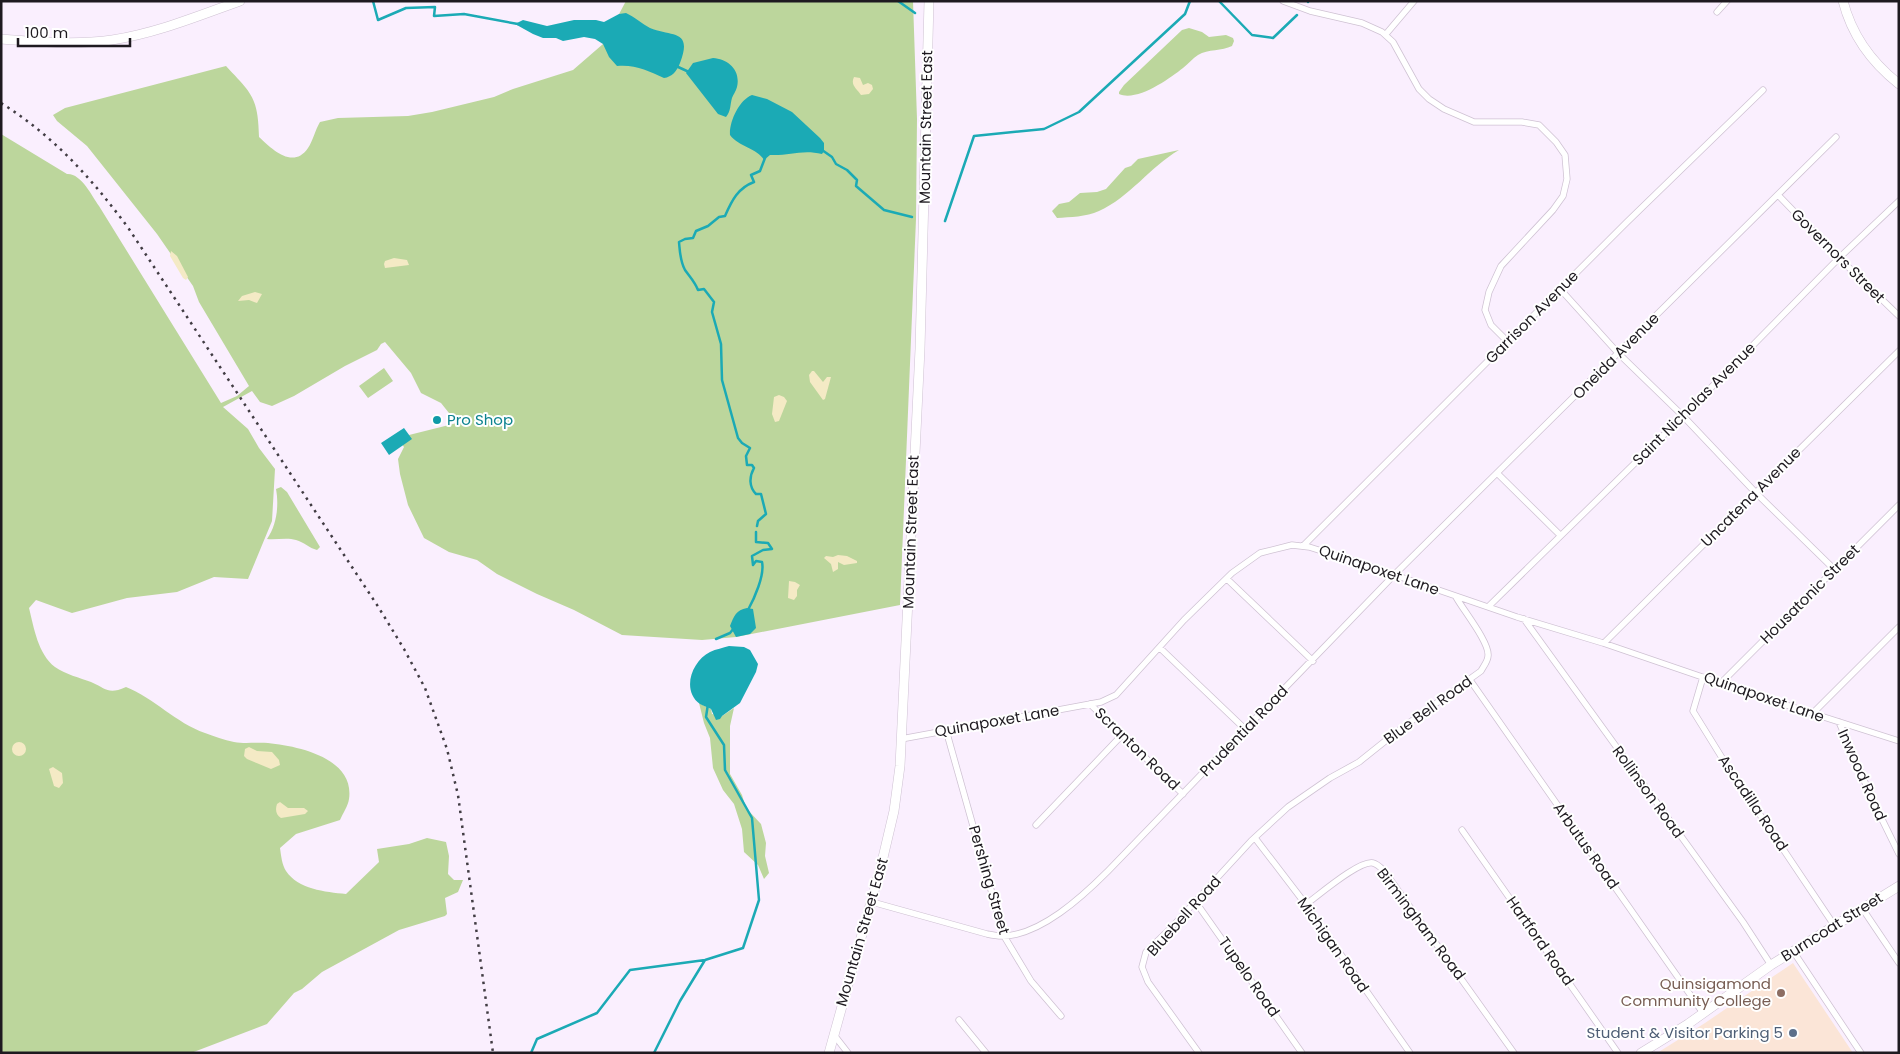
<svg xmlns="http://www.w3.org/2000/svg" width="1900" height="1054" viewBox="0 0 1900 1054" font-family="Poppins,sans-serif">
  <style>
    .education { fill: #fbe5d7 }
    .green { fill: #bcd69c }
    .sand { fill: #f4eac5 }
    .water { fill: #1baab5 }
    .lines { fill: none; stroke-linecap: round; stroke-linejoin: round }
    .stream { stroke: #1baab5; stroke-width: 2.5 }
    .street-casing { stroke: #cfc2d3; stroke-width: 7 }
    .secondary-casing { stroke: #cfc2d3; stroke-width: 10 }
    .street { stroke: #fff; stroke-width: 5.5 }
    .secondary { stroke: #fff; stroke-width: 9 }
    .rail { stroke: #413c43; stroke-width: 2.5; stroke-dasharray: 2.5 5; stroke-linecap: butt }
    .culture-dot { fill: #0f9aa8; stroke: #fff; stroke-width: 2 }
    .education-dot { fill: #8d6e63; stroke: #fff; stroke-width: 2 }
    .service-dot { fill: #5c6f8a; stroke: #fff; stroke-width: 2 }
    .labels { text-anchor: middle; stroke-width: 4; stroke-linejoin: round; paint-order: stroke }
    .street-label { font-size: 15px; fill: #1e1a20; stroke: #fff }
    .culture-label { font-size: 15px; fill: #0d838f; stroke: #fff; text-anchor: start }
    .education-label { font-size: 15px; fill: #785e54; stroke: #fff; text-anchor: end }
    .service-label { font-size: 15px; fill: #4e5e75; stroke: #fff; text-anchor: end }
  </style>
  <rect width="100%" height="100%" fill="#faeffe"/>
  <path class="education" d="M1793,963L1853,1053H1657L1705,1023Z"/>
  <path class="green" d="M626,1H913L917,119L916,219L900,605L736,637L702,640L622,635L574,610L537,594L497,574L477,560L449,552L424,538L408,505L400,474L398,459L404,447L397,438L457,423L441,403L421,393L411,373L385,342L381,344L377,350L345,366L294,396L272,406L260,402L252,391L223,407L248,429L259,448L275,469L272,521L248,579L214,577L177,592L127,598L72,613L36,600L29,608C34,628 38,654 55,667C65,674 80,678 91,682C107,689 108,695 126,687C154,698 176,723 205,733C214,736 224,740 234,742C245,744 257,742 268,743C298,746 355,758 349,799C348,806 343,813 340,820L296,834L280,848C281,855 282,865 286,871C298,889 325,892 346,894L379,862L377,849L409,844L427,838L446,842L449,856L448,874L454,880H463L458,892L445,898L447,914L445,916L399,930L322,972L302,989L294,993L267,1024L191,1053H1V134L67,174C81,173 92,196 99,206L221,403L237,396L249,386L199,302L193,286L157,234L87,146L57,121L53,115L65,108L226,66C252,94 258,97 259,137C272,149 293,170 308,148C313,141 315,130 320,122L338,118L408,116L432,112L494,97L513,89L573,70L603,44Z
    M1189,28L1202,32L1209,37L1226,35L1233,38L1234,41L1232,46C1222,51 1208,49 1198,55C1193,58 1188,64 1183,68C1169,79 1137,102 1119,94V92L1124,85L1182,30Z
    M1179,150C1150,167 1130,197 1099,211C1086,217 1070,217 1057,218L1052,211L1059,204L1069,202L1080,193L1097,192L1106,189L1125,168L1131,166L1138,159Z
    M384,368L393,381L368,398L359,386Z
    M281,487L287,492L320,547L317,550C309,548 304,542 296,540C287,537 277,540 267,539C277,525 279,505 276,489Z
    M699,703L711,709L712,714L722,716L734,708L730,726V774L742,795L746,808L761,824L766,843L765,856L769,873L764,879L758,865L744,852L742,829L734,804L723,790L713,768L710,738L704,723Z"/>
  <path class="sand" d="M854,77L860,78L863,85L868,83L872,85L873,89L869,94L861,95C857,89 850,85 854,77Z
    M171,251L177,256L188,277L186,280L183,278L170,256Z
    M394,258L407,260L409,265L385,268L384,264L385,261Z
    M255,292L262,294L257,303L249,300L238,301L242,296Z
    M812,371H814L823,382L827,377H831L825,399L823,400L810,382L809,375Z
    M779,395L784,397L787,401L779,421L775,422L772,414L774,397Z
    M838,555L847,556L857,561V563L844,565L838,562V569L833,572L831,564L824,558L826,556L833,557Z
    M789,581L795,582L800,585L797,590V596L794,600L788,598Z
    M12 749a7 7 0 1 1 14 0a7 7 0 1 1-14 0Z
    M249,747L257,751L272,752L279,760L280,765L271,769L247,759L244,756L245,749Z
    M53,767L62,773L63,783L59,788L54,786L49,769Z
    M280,802L288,808H304L308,811L305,814L281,818C276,815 275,810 277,804Z"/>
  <path class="water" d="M626,13C635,17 642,24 650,28C672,37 693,29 680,63C677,71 672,77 664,78C649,71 634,64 617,66L609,57L603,44L595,39L584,37L563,41L556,38H543L533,34L515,24L523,20L547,26L574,20H596L604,22L619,14Z
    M713,58C728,59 741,70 737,87C736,91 733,95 732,98C730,105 731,111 726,117L718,114L686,73L693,63Z
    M752,95L767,99L792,112L820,138L824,143V151L822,154C802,149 789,156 770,155L764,160C757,148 739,147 730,135C729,122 739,100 752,95Z
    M404,428L412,439L389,455L381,443Z
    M747,608L753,609L756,628L750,634L736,637L730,626C734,616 736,610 747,608Z
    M729,646L744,647L750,650L758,664L756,672L740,703L722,716L720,719L716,720L711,709C708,707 703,706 700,704C681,690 692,661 710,652C716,649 723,648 729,646Z"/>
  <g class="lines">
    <path class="stream" d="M373,1L378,20L406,8L435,7L434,16L464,14L518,24
      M898,1L915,13
      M1219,1L1252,35L1273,38L1297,15
      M1308,2V1
      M676,66L689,72
      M822,150L832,157L836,164L847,170L857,180L856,186L884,210L912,217
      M945,221L974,136L1044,129L1079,112L1185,14L1190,1
      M757,526L758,521L766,514L761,494H756C749,487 749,477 754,468L752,465H747L746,456L750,448L742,443L738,438L722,380L721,344L712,312L714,302L704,289L698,290C695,282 690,277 685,270C680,261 680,252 679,242L685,239L693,238L696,231L708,226L719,217L725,216C732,200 738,188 754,182L751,175L760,171L765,158
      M748,610C754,599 765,575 762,562L756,561L753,565L752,556L763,550L772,549L768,543L756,542V532
      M716,639L730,633L734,628
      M531,1053L537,1039L597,1013L630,970L705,960L743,948L759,900L752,818L725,770L724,745L706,717L708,704
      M654,1053L680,1001L705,960"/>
    <defs>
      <path id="street" d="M1283,1L1310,11L1362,23L1382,32L1393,42L1419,89L1429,99L1444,109L1474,122H1522L1539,125L1556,142L1565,155L1567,179L1563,196L1553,210L1501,266L1489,292L1485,310L1491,325L1508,342
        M1717,12L1727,1
        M1386,34L1414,1
        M1778,195L1839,258L1899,316
        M1561,290L1618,353L1683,416L1755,492L1835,570
        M1498,474L1560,535
        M1303,546L1627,222L1763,90
        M1227,579L1313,661
        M1489,606L1683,416L1839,258L1899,201
        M1524,619L1743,922L1771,965
        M1604,643L1899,351
        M1160,648L1245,729
        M1703,677L1693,711L1724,761L1834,925
        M1470,680L1703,1013
        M1721,683L1899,505
        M1090,704L1183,794
        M1812,714L1899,627
        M1839,722L1873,801L1899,854
        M946,730L1004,936L1031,981L1061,1016
        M901,739L1101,702L1116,695L1184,620L1232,573L1260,553L1292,545L1309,547L1357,562L1517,617L1603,643L1752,694L1899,741
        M1036,825L1122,735
        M1462,830L1618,1053
        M1255,838L1304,902L1410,1053
        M1195,901L1302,1053
        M872,902L987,934C992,935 997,936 1002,936C1040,936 1083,896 1108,871L1395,574L1836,137
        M1305,905C1318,896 1359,860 1373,863C1378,864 1382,869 1385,872L1514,1053
        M1862,908L1899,963
        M1793,951L1861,1053
        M959,1020L986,1053
        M834,1035L848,1053
        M1199,1053L1148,982L1142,967L1146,952L1171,928L1251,841L1288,807L1330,778L1359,762L1399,730L1481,671C1483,667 1488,661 1488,656C1490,643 1463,610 1456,597"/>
      <path id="secondary" d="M1843,1C1852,36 1871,62 1899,84
        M1,39C38,42 76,45 112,40C157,33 198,16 240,1
        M829,1053L881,866L894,811L900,766L920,349L929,1
        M1641,1053L1688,1024L1771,965L1899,886"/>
    </defs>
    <use href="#street" class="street-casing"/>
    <use href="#secondary" class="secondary-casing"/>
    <use href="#street" class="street"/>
    <use href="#secondary" class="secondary"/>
    <path class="rail" d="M1,103C54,136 93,180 129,229L379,608L404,649L425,688L447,749L458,795L493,1053"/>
  </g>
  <circle class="culture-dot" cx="437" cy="420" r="5"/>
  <circle class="education-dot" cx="1781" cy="993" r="5"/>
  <circle class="service-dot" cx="1793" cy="1033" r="5"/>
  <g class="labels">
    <g class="street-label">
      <text transform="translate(926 127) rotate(-89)" y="5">Mountain Street East</text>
      <text transform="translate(1838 256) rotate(45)" y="5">Governors Street</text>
      <text transform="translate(1532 317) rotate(-45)" y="5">Garrison Avenue</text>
      <text transform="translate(1616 356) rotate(-45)" y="5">Oneida Avenue</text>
      <text transform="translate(1694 404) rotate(-45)" y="5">Saint Nicholas Avenue</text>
      <text transform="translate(1751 497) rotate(-45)" y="5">Uncatena Avenue</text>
      <text transform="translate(911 532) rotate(-88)" y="5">Mountain Street East</text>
      <text transform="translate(1379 570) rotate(19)" y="5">Quinapoxet Lane</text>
      <text transform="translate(1810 594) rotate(-45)" y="5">Housatonic Street</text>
      <text transform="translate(1764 697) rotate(19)" y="5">Quinapoxet Lane</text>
      <text transform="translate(1428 710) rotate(-36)" y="5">Blue Bell Road</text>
      <text transform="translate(997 721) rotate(-10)" y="5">Quinapoxet Lane</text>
      <text transform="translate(1244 731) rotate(-46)" y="5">Prudential Road</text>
      <text transform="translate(1137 749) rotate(44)" y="5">Scranton Road</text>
      <text transform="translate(1862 775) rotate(66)" y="5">Inwood Road</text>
      <text transform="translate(1648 792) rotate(54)" y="5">Rollinson Road</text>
      <text transform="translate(1753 803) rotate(56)" y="5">Ascadilla Road</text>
      <text transform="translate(1586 846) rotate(55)" y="5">Arbutus Road</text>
      <text transform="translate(989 880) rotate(74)" y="5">Pershing Street</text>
      <text transform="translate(1184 916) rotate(-48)" y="5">Bluebell Road</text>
      <text transform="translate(1421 924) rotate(53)" y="5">Birmingham Road</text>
      <text transform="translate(1832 927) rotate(-32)" y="5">Burncoat Street</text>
      <text transform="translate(862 932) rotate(-74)" y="5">Mountain Street East</text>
      <text transform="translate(1540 941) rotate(55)" y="5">Hartford Road</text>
      <text transform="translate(1333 945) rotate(55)" y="5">Michigan Road</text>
      <text transform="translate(1249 977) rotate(55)" y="5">Tupelo Road</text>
    </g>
    <g class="culture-label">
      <text x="447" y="425">Pro Shop</text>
    </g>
    <g class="education-label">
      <text x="1771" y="989">Quinsigamond<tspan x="1771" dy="17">Community College</tspan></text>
    </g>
    <g class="service-label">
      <text x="1783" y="1038">Student &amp; Visitor Parking 5</text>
    </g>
  </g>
  <rect width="1900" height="1054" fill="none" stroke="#1e1a20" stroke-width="5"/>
  <path d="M18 38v8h112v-8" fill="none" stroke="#1e1a20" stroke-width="2.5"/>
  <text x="25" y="38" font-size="15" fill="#1e1a20" stroke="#ffffff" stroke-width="4" paint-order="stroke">100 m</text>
</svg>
